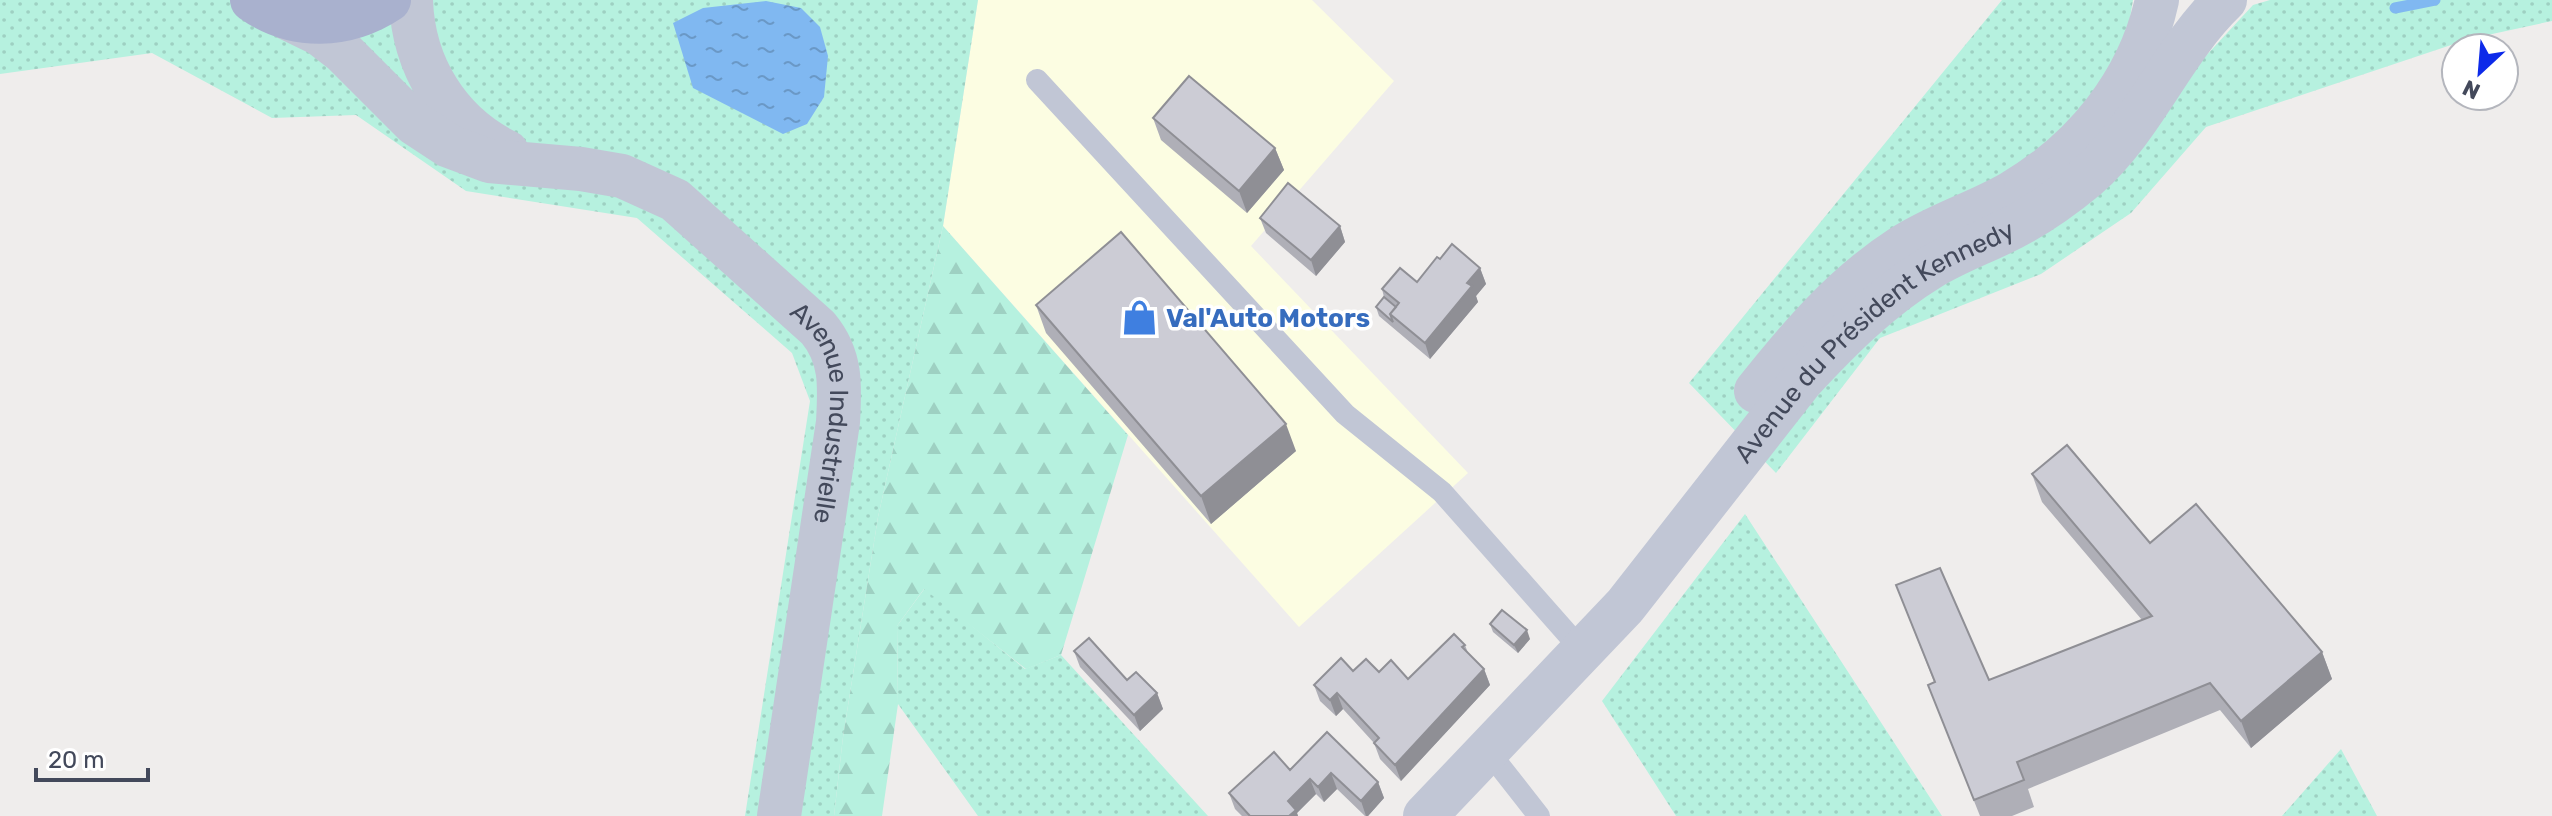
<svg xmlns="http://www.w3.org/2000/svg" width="2552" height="816" viewBox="0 0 2552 816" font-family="Rubik,sans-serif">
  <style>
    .commercial { fill: #fcfde2 }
    .grass { fill: url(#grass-dots) }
    .forest { fill: url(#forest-firs) }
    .water { fill: url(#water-ripples) }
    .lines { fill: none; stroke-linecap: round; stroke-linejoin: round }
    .stream { stroke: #80b8f1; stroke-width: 11 }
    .lane { stroke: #c1c6d5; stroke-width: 22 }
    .street { stroke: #c1c6d5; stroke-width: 44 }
    .primary { stroke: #a9b1ce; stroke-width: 44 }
    .wall { fill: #afafb7 }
    .shaded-wall { fill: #8f8f95 }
    .building { fill: #ccccd5; stroke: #8f8f95; stroke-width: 2 }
    .labels { text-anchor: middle; stroke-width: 7; stroke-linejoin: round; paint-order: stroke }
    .shop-label { font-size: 26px; font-weight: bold; fill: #366cbe; stroke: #fff; text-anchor: start }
    .street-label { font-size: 26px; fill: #43495b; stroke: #fff }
  </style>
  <defs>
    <pattern id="grass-dots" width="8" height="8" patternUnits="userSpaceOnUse" patternTransform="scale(2)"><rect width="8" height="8" fill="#b6f1df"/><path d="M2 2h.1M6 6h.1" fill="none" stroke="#9ed0c2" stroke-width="1.8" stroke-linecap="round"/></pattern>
    <pattern id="forest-firs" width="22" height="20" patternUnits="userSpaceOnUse" patternTransform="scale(2)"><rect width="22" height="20" fill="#b6f1df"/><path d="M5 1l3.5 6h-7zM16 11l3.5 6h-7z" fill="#9ed0c2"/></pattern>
    <pattern id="water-ripples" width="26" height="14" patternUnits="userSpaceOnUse" patternTransform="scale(2)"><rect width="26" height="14" fill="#80b8f1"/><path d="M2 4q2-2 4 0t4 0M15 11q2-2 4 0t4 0" fill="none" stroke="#6a98c6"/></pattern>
  </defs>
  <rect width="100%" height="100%" fill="#efedec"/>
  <path class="commercial" d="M978,0H1312L1394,81L1251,246L1468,473L1299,627L943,226Z"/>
  <path class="grass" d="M0,0H978L943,226L878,517L843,737L834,816H745L810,401L792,353L637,218L466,191L356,115L272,118L152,53L0,74Z
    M2002,0H2133L2129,24L2190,73L2253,5L2270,0H2552V21L2469,39L2206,127L2131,213L2041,274L1880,338L1776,473L1689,383Z
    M1745,514L1942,816H1676L1602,701Z
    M925,588L1025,669L1061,655L1208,816H978L898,704L897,626Z
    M2341,749L2377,816H2282Z"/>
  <path class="forest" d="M943,226L1128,435L1061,655L1026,669L924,589L897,626L898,704L882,816H834L843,737L878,517Z"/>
  <path class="water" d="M766,1L801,8L820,27L828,56L824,97L807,124L783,134L693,88L673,23L703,8Z"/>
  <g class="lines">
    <path class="stream" d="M2395,8L2435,0"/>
    <path class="lane" d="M1037,80L1345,414L1442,492L1572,639
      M1488,751L1539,816"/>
    <g class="street">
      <path d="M411,0C413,65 448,123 507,152"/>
      <path id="s1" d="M287,18L320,34L342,51L414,123L449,146L489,161L581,169L622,176L675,200L818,328C842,357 840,386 838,422L779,816"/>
      <path d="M1756,391C1799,337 1843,285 1902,247C1936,225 1976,213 2011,193C2083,151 2139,83 2157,0"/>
      <path id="s2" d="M1425,816L1625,606L1802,380C1841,338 1881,298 1930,268C1956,252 1985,242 2012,228C2039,214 2063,197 2087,177C2144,127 2171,52 2225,0"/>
    </g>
    <path class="primary" d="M252,0C294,30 347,28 389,0"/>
  </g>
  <path class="wall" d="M1153,118L1275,148L1284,170L1247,213L1161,140Z
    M1260,218L1340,226L1345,242L1316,276L1266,233Z
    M1440,259L1480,268L1486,284L1476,296L1478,302L1430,359L1379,316L1376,307L1384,297L1382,289L1417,282Z
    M1036,305L1296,451L1211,524L1046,333Z
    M2032,474L2150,543L2322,652L2332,679L2251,748L2220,710L2028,789L2034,807L2012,816H1980L1928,685L1934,682L1896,585L1989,680L2142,620L2042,502Z
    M1490,624L1530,639L1518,653L1493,632Z
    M1465,645L1468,653L1484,669L1490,685L1401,781L1380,759L1374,743L1343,709L1336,716L1320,701L1314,685L1353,671L1379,672L1408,679Z
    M1074,651L1127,680L1157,693L1163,709L1140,731L1080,667Z
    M1327,732L1378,782L1384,798L1368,816H1365L1337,789L1324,802L1316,794L1297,813L1298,816H1242L1235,809L1229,793L1290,770Z"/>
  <path class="shaded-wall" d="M1275,148L1284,170L1247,213L1239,191Z
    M1340,226L1345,242L1316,276L1311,260Z
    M1480,268L1486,284L1476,296L1478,302L1430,359L1425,343L1467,283Z
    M1286,424L1296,451L1211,524L1201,496Z
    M1527,630L1530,639L1518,653L1514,645Z
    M2322,652L2332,679L2251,748L2241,721Z
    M1484,669L1490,685L1401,781L1395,765Z
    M1157,693L1163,709L1140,731L1134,715Z
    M1337,693L1343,709L1336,716L1330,700Z
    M1331,773L1337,789L1324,802L1318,787Z
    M1310,779L1316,794L1297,813L1298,816H1289L1288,801Z
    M1378,782L1384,798L1368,816H1366L1361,801Z"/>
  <path class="building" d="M1189,76L1275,148L1239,191L1153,118Z
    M1288,183L1340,226L1311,260L1260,218Z
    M1121,232L1286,424L1201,496L1036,305Z
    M1452,244L1480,268L1467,283L1472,286L1425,343L1390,314L1399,303L1382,289L1400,268L1417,282L1437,257L1440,259Z
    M1384,297L1396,307L1390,314L1393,322L1376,307Z
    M2067,445L2150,543L2196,504L2322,652L2241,721L2210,683L2017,762L2024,780L1974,800L1928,685L1935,682L1896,585L1940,568L1989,680L2152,616L2032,474Z
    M1502,610L1527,630L1514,645L1490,624Z
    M1454,634L1465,645L1462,647L1484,669L1395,765L1374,743L1379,738L1337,693L1330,700L1314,685L1341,658L1353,671L1366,659L1379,672L1391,660L1408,679Z
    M1089,638L1127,680L1136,672L1157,693L1134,715L1074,651Z
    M1327,732L1378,782L1361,801L1331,773L1318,787L1310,779L1288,801L1296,810L1289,816H1250L1229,793L1274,752L1290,770Z"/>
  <defs>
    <symbol id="shop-bare" viewBox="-9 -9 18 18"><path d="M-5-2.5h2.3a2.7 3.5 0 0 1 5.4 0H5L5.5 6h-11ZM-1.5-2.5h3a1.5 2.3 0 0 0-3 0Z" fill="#3f7fe0" stroke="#fff" stroke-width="2.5" paint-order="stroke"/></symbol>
  </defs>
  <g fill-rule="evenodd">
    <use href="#shop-bare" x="1114" y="292" width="51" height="51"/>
  </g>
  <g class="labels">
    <g class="shop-label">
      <text x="1166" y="327">Val'Auto Motors</text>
    </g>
    <g class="street-label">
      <text dy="9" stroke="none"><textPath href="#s2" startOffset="658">Avenue du Président Kennedy</textPath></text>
      <text dy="9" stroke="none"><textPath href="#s1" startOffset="720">Avenue Industrielle</textPath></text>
    </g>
  </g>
  <g transform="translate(2480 72) rotate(206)"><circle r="38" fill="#ffffff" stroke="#b4b6bd" stroke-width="2"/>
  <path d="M0-6L14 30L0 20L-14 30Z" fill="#0d2ae9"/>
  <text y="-12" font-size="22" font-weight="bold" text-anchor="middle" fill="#43495b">N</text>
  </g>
  <path d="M36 768v12h112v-12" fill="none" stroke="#43495b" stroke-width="4"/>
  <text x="48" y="768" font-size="24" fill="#43495b" stroke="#ffffff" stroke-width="6" paint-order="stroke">20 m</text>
</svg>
